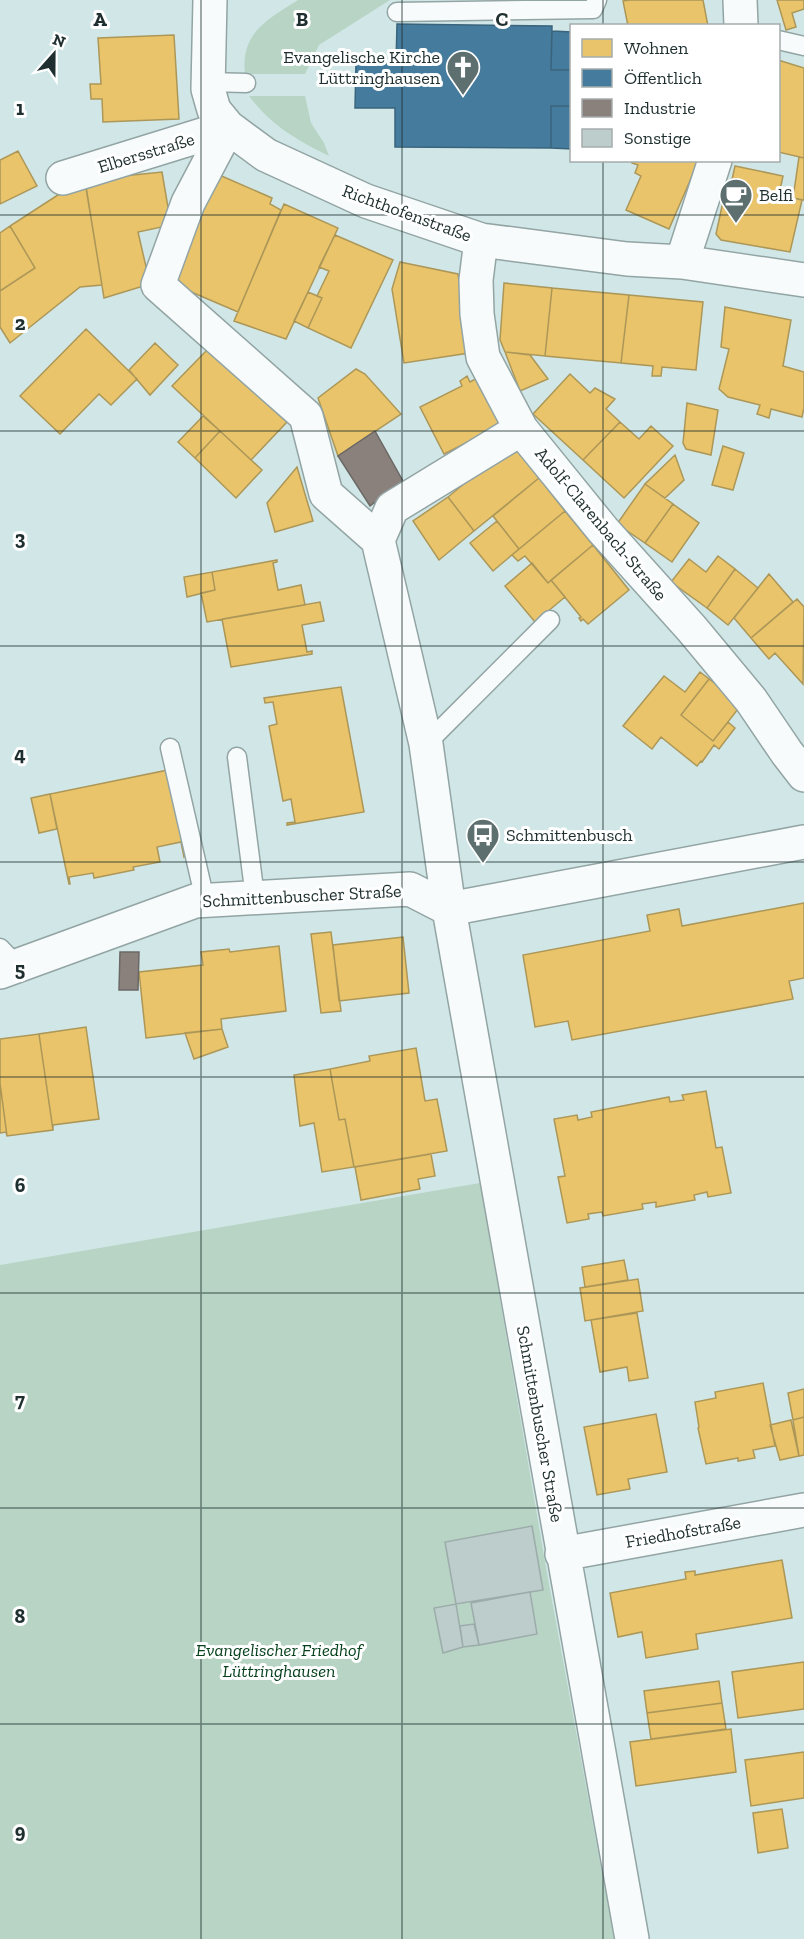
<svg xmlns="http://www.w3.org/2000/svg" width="804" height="1939" viewBox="0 0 804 1939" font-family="'Zilla Slab',serif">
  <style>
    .green { fill: #b7d4c4 }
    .homes { fill: #e9c46a; stroke: #ac9758; stroke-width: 1.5 }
    .public { fill: #457b9d; stroke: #3a647c; stroke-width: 1.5 }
    .industry { fill: #8a817c; stroke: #6a6865; stroke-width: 1.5 }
    .building { fill: #bccdcb; stroke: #9cacaa; stroke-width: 1.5 }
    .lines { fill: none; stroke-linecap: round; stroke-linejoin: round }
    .lane-casing { stroke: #93a4a4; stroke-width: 21 }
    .street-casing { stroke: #93a4a4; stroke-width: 36 }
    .lane { stroke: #f8fbfb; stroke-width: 18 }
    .street { stroke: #f8fbfb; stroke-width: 33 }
    .grid { fill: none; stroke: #1f2f2f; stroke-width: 1.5; stroke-opacity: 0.55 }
    .labels { text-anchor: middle; stroke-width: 6; stroke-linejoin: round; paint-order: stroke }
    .poi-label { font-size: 18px; fill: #1f2f2f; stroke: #fff; text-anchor: start }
    .street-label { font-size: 18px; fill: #1f2f2f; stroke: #fff }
    .park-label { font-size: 18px; font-style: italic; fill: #06411c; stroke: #fff }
    .grid-label { font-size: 20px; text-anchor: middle; font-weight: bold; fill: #1f2f2f; stroke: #fff; stroke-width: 6; stroke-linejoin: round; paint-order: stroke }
  </style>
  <rect width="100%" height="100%" fill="#d1e7e7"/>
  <path class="green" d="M298,0H390L319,45L305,74H245C240,33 268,19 298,0Z
    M249,96H305L311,123L324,143L329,156C295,139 272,126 249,96Z
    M480,1183L547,1573L614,1939H0V1265Z"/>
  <path class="homes" d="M630,0H703L708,26H628L623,1Z
    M777,0H804V9L792,13L796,27L786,30Z
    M174,35L179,119L103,122L102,99H91L90,84H101L98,38Z
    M778,60L804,68V158L778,152Z
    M18,151L37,186L0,204V160Z
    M799,157L804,158V200L793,198Z
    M633,160H699L669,229L626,210L641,176L635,173L638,165L632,163Z
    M735,166L783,176L779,195L802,200L790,252L721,240L716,234L727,183L731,184Z
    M162,172L171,225L138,232L150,284L104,298L85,180Z
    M217,174L272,198L270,204L281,210L238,312L168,282Z
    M85,182L102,285L80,287L10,343L0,327V291L35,268L10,226L64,191Z
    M284,204L338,228L286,339L234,321Z
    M10,226L35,268L0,291V233Z
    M335,235L393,260L351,348L308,328L322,298L317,296L329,271L319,267Z
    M400,262L458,274L469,353L404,363L392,289Z
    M504,283L552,288L545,356L505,352L500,340Z
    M552,288L629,295L621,363L545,356Z
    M308,292L322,298L308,328L294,321Z
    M629,295L703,302L696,370L662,367L661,376H652L653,366L621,363Z
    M725,307L791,320L783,366L804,372V408L802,417L771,409L769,418L757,414L760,405L728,397L719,389L729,349L721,347Z
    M86,329L137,379L111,405L99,394L60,434L20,396Z
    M155,343L178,365L150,395L129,370Z
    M207,350L287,422L251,460L172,386Z
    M505,352L530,355L548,379L520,391Z
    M356,369L365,374L401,414L338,456L318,398Z
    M570,374L590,393L595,388L615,399L606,409L620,422L583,460L533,414Z
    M467,376L470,382L481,376L506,423L444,454L420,407L462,386L460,381Z
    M687,403L718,410L711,455L686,449L683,443Z
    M203,416L220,431L195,458L178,442Z
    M620,422L639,439L651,426L673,446L624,498L583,460Z
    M220,431L262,470L236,498L195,458Z
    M512,444L539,478L474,531L448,497Z
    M723,446L744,453L733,490L712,485Z
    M675,455L684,480L665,498L645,484Z
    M297,467L313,521L275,532L267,503Z
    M539,478L565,511L519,549L493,516Z
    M645,484L673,504L645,543L617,524Z
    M448,497L474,531L439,560L413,521Z
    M673,504L699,523L672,562L645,543Z
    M565,511L593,545L548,583L525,556L518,561L512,555Z
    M497,521L519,549L493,571L470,543Z
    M593,545L629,590L588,624L583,619L581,621L579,618L581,617L551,580Z
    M718,556L735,569L707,608L671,582L689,559L706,572Z
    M277,560V562L273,563L278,590L301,585L305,605L207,622L201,593L215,590L212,572Z
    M532,563L548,583L551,580L565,597L535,622L505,586Z
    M735,569L758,588L728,625L707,608Z
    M212,572L215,590L187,597L184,577Z
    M769,574L793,602L751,638L734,618Z
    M797,599L804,607L803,684L775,653L769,659L751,638Z
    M320,602L324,621L302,625L307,652L312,651V654L231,667L222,619Z
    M700,672L709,679L681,715L713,741L728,722L735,728L719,749L714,745L702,762L701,761L697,766L661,737L652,749L623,726L664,676L685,692Z
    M709,679L742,704L713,741L681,715Z
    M341,687L364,812L287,825V823L295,822L291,799L283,801L269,726L277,724L273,702L265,703L264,698Z
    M168,770L185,856L184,857L181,842L157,847L160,862L133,867L134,870L94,878L93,873L69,877L70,884H69L50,794Z
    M50,794L57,829L39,833L31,798Z
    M804,903V978L789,981L793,999L572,1040L568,1021L535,1027L523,955L650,931L647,915L679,909L682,926Z
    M331,932L341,1011L321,1013L311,934Z
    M403,937L409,993L339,1001L333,945Z
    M279,946L286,1011L221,1019L222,1029L146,1038L139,972L203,965L201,952L229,949L230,952Z
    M86,1027L99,1119L53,1125V1130L39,1034Z
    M222,1029L228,1047L194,1059L185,1033Z
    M39,1034L53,1130L7,1136L0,1083V1039Z
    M416,1048L425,1101L437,1099L447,1151L354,1167L345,1119L339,1120L330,1069L370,1061L369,1056Z
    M330,1069L339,1120L345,1119L354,1167L322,1172L314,1123L300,1126L294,1075Z
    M0,1083L7,1136L6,1132L0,1133Z
    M706,1091L716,1148L722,1147L731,1193L708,1197L707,1192L694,1195L695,1200L656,1207V1202L642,1204L643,1209L603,1216L602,1212L588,1214L589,1219L567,1223L558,1177L565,1176L554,1119L577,1115L578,1120L592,1117L591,1112L669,1097L670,1102L684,1100L682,1095Z
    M431,1154L435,1176L418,1179L420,1189L361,1200L355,1167Z
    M624,1260L628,1280L585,1287L582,1267Z
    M638,1279L643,1311L585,1321L580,1288Z
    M637,1313L648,1378L629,1381L627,1367L600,1372L591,1320Z
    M763,1383L775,1446L753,1450L755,1458L738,1461V1458L706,1464L698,1428L699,1427L695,1402L716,1398L715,1392Z
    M804,1389V1417L793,1420L788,1393Z
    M656,1414L667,1472L628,1479L630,1489L597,1495L584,1427Z
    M804,1417V1455L799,1456L793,1420Z
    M791,1420L799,1456L780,1460L770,1425Z
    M782,1560L792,1618L696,1634L698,1649L646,1658L642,1632L618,1637L610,1593L686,1579L685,1572L695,1571V1575Z
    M804,1662V1709L738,1718L732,1672Z
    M719,1681L722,1703L647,1713L644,1691Z
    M722,1703L726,1729L651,1739L647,1713Z
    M731,1729L736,1772L636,1786L630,1742Z
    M804,1752V1798L751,1806L745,1760Z
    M782,1809L788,1848L758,1853L753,1813Z"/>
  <path class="public" d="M397,24L552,26L551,70H572V106H551V148L395,147V108H355L356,63H396Z
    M552,31L572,32V70H551Z
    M551,106H572V149L551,148Z"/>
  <path class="industry" d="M375,431L403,481L370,506L338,456Z
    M120,952H139L138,990H119Z"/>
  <path class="building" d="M532,1526L543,1590L456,1604L445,1542Z
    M530,1592L537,1634L479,1645L471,1603Z
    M456,1604L463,1647L443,1653L434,1608Z
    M474,1624L479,1645L463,1647L460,1626Z"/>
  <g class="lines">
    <defs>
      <path id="lane" d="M397,12L593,9L597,0
        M778,40L804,46
        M208,82L246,83
        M426,744L550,620
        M170,748L205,900
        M237,757L255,897
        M0,948L17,966"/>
      <path id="street" d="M210,0L208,89L214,110L228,127L266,155L366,201L481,240L627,259L682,262L804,280
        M740,0L741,26
        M228,127L188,203L158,285L306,416L326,494L378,540L426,744L449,909L632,1939
        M63,178L228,127
        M481,240L476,280L477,314L483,357L521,429L603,530L692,629L751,700L787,753L804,775
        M682,262L715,160
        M378,540L392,508L521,429
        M0,972L195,901L410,889L449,909L804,842
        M562,1554L804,1510"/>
    </defs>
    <use href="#lane" class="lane-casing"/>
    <use href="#street" class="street-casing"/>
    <use href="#lane" class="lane"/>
    <use href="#street" class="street"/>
  </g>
  <path class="grid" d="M201,0V1939M402,0V1939M603,0V26M603,160V1939M0,215H804M0,431H804M0,646H804M0,862H804M0,1077H804M0,1293H804M0,1508H804M0,1724H804"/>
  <defs>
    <symbol id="church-pin" viewBox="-11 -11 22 30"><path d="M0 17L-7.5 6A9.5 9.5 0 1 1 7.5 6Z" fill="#5d6f6f" stroke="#fff"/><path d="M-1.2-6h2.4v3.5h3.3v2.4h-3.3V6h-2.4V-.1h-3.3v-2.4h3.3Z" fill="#fff"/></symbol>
    <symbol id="cafe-pin" viewBox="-11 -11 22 30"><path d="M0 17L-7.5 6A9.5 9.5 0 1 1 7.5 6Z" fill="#5d6f6f" stroke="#fff"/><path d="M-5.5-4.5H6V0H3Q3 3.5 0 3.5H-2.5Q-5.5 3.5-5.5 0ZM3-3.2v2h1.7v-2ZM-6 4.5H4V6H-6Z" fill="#fff"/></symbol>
    <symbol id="bus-pin" viewBox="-11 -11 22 30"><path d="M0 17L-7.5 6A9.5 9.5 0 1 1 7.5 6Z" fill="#5d6f6f" stroke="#fff"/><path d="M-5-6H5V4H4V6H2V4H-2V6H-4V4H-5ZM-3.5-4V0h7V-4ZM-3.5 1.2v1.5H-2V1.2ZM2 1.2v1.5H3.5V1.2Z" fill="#fff"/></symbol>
  </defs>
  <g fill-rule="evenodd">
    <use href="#church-pin" x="444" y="48" width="38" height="52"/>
    <use href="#cafe-pin" x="717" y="176" width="38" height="52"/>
    <use href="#bus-pin" x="464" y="816" width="38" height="52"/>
  </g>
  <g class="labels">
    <g class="poi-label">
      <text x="440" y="63" text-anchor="end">Evangelische Kirche<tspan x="440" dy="21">Lüttringhausen</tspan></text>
      <text x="759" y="201">Belfi</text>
      <text x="506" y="841">Schmittenbusch</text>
    </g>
    <g class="street-label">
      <text transform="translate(146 153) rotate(-17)" y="6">Elbersstraße</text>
      <text transform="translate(407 213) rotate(20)" y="6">Richthofenstraße</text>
      <text transform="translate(601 524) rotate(50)" y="6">Adolf-Clarenbach-Straße</text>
      <text transform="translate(302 896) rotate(-3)" y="6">Schmittenbuscher Straße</text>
      <text transform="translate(540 1424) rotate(80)" y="6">Schmittenbuscher Straße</text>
      <text transform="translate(683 1532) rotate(-10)" y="6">Friedhofstraße</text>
    </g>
    <g class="park-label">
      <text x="279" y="1656">Evangelischer Friedhof<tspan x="279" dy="21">Lüttringhausen</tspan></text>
    </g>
  </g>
  <g class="grid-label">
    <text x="100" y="26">A</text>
    <text x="302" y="26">B</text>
    <text x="502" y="26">C</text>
    <text x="20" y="115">1</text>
    <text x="20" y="330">2</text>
    <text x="20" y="545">3</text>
    <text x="20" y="761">4</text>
    <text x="20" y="976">5</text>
    <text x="20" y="1192">6</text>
    <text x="20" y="1407">7</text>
    <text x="20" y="1623">8</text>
    <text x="20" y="1838">9</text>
  </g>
  <rect x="570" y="24" width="210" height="138" fill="#ffffff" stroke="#a5acac" stroke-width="1.5"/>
  <rect x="582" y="39" width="30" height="18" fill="#e9c46a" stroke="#a5acac" stroke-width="1.5"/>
  <text x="624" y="54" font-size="18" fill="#1f2f2f">Wohnen</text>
  <rect x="582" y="69" width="30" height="18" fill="#457b9d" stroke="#a5acac" stroke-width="1.5"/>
  <text x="624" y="84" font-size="18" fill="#1f2f2f">Öffentlich</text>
  <rect x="582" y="99" width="30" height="18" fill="#8a817c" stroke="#a5acac" stroke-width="1.5"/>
  <text x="624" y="114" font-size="18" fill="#1f2f2f">Industrie</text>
  <rect x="582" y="129" width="30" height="18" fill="#bccdcb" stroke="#a5acac" stroke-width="1.5"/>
  <text x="624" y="144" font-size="18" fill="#1f2f2f">Sonstige</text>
  <g transform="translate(54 54) rotate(21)" stroke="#ffffff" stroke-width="4.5" paint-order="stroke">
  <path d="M0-4.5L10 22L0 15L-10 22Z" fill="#1f2f2f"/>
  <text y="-9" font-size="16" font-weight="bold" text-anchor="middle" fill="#1f2f2f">N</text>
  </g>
</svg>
